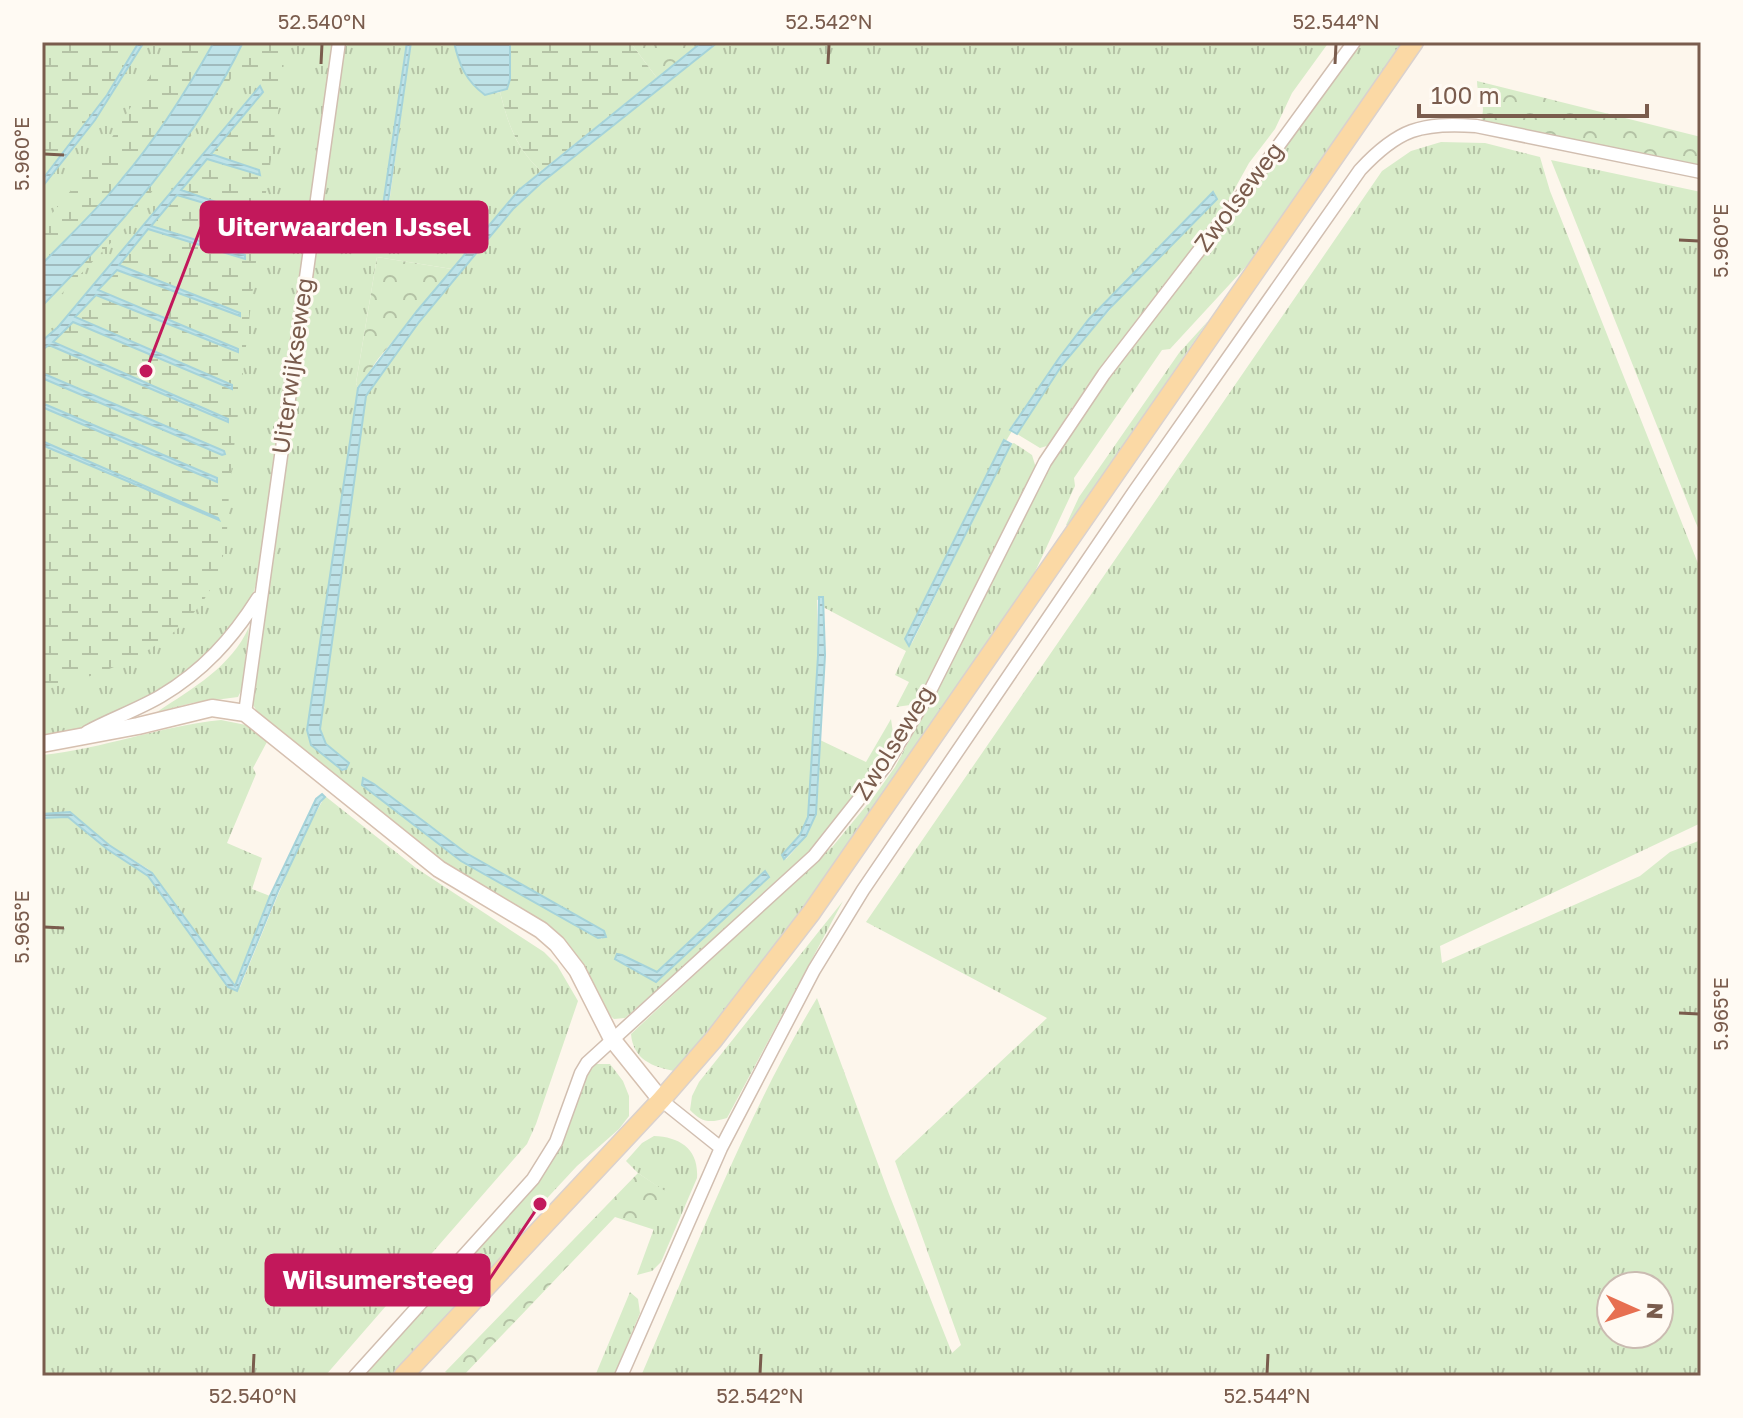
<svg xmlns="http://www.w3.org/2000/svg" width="1743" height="1418" viewBox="0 0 1743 1418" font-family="'Golos Text',sans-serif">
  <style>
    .grass { fill: url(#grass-tufts); fill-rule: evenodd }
    .forest { fill: url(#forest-crowns) }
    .wetland { fill: url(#wetland-marsh) }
    .water { fill: url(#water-rules); stroke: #a5d3da; stroke-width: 2 }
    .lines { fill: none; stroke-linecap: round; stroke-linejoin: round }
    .street-casing { stroke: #d1beb0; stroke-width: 15 }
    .secondary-casing { stroke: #d6c0b0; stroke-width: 19 }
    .primary-casing { stroke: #dad1cd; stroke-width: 21 }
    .street { stroke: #fff; stroke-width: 12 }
    .secondary { stroke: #fff; stroke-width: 16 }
    .primary { stroke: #fbd9a5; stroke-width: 18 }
    .ticks { fill: none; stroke: #7a5c4d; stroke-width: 3 }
    .labels { text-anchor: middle; stroke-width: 6; stroke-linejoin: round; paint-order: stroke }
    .street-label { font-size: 24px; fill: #7a5c4d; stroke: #fffaf3 }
    .leader { fill: none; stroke: #c2185b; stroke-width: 3 }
    .callout-dot { fill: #c2185b; stroke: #fffaf3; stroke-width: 3 }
    .callout { fill: #c2185b; stroke: #c2185b; stroke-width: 3 }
    .callout-label { font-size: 26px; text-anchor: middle; font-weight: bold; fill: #fff }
    .neatline { fill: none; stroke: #7a5c4d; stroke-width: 3 }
    .ticks-label { font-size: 20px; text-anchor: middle; fill: #7a5c4d }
  </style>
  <defs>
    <pattern id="grass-tufts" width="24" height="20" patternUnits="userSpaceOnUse" patternTransform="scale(2)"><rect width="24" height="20" fill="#d8ecc9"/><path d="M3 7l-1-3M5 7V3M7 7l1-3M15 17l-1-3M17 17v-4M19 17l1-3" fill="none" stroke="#b4c2a5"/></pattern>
    <pattern id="forest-crowns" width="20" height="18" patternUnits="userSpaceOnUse" patternTransform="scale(2)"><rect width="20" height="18" fill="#d8ecc9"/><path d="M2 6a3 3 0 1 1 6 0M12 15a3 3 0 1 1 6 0" fill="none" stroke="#b4c2a5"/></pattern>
    <pattern id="wetland-marsh" width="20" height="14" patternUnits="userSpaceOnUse" patternTransform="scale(2)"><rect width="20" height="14" fill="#d8ecc9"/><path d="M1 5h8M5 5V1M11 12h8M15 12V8" fill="none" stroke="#b4c2a5"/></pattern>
    <pattern id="water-rules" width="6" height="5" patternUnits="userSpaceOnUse" patternTransform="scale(2)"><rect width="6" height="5" fill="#bfe3e8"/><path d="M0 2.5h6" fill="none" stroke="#a0bbbe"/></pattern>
  </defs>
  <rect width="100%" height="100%" fill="#fdf6ec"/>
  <path class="grass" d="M42,42H331L335,54L259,571C256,584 253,599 245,611C205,675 116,727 42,739Z
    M343,42H407L380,225L382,229L386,226L411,42H454L459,62L497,93L500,92C508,124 516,148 541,171L519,190L452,269L377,257L356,383L358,388L312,745L344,771L348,763L326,744L320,729L366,396L419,322L513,209L541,183L718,42H1329L1292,93L1275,129L1249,163L1219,217L1109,358L1070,411L1050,445L1040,448L1017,434L1062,365L1211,193L1089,319L1011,427L1012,431L1006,441H1003L905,639L908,645L912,643L1011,444L1014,443L1032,455L1036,468L919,697L910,705L896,707L909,682L895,675L906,651L823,607V598L817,600L818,656L808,817L800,835L782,855L786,859C825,820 817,791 820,740L866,762L891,719L894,740L854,799L807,854L779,883L625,1018L614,1019L606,1012L587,974L435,860L258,713L253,705ZM367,779L466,853L604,931L602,939L461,861ZM769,875L656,982L615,959L622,955L658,972Z
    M1361,42H1403L1253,259L1170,349L1162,350L1074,478L1075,486L1034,574L881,801L746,985L675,1071C652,1067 633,1059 631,1034L833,846L875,795L895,767L917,726L1029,502L1063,442L1092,397Z
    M1441,142L1485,143L1540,157L1550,191L1701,571V823L1440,946L1442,963L1640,876L1670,852L1701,840V1376H641C696,1249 745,1117 817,998L889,1194L952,1353L961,1345L895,1161L1047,1018L866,922L1382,171L1411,151ZM1611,1286H1659V1334H1611Z
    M1551,160L1701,192V534L1695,521Z
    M1208,321L1068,526L1066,525L1079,497L1179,353Z
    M249,627L242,689L238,697L192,703L157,712C193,688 231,667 249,627Z
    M221,720L246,725L268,740L253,768L256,774L227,843L262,858L252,889L270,896L236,986L148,869L109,845L70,812L42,814V755C103,749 160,726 221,720Z
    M325,796L416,868L544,952L557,965L578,1001L536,1124L527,1144L325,1376H42V818L68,816L107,849L145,872L228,987H240L299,844Z
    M843,901L727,1118C710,1123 702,1123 690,1110L692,1096L699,1082Z
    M596,1064H610L623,1081L629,1096V1116L619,1129L577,1166L537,1209L519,1235L437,1332L396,1376H363L528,1193C542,1174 556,1155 565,1133C574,1110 578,1083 596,1064Z
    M654,1136C680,1137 699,1149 697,1178L661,1262L652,1271L637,1275L667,1193L638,1173L626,1161L642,1143Z
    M630,1292L638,1299L640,1313L614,1376H595Z"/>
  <path class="forest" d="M630,42H702L657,78Z
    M1477,81L1701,137V169L1481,122C1487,98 1477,99 1477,81Z
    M377,257L452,269L378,359L358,388L356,383Z
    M638,1173L668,1193L655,1230L615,1217L463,1376H454L445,1372Z"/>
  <path class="wetland" d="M42,42H139L107,95L42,180Z
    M171,42H214C187,90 158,137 122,179C98,209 69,235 42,264V226L106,147Z
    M243,42H286L280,100L258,245L229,490C228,516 228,545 219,570C194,641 110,675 42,689V445L212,519H219L42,441V407L216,482V478L42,403V378L222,455L225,454L42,373V350L49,345L228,422V419L53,342L73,322L232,389L75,317L96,295L238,352V349L98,290L115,269L117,270L240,316L119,264L148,229L246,257L151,226L177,195L251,217L181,190L207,159L260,175L211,154L262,92V88L237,70L130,223L42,314V306L86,260L219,88Z
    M510,42H630L657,78L541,171C516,148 508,124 500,92L507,89Z"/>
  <path class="water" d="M139,42H144L95,120L42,187V180L107,95Z
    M214,42H243C197,139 117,230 42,306V264C69,236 98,209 122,179C158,137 187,90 214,42Z
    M407,42H411L384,230L380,226Z
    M454,42H510V79L507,89L485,95C466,81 459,65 454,42Z
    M702,42H718L541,183L513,209L419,322L366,396L320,729L326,744L349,763L346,769L342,770L311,745L307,730L358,388L417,311L519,190Z
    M260,86L263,92L211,154L259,170L260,175L207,159L181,190L251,214V217L177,195L151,226L245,255V259L148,229L119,265L240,313V316L117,270L98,290L238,349V352L96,295L75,317L232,385V389L73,322L53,342L228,419V422L49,345L42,350V341L58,327Z
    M1213,192L1217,199L1109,309L1062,365L1017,434L1010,430L1059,358L1089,319Z
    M42,373L224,451L225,454L222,455L42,378Z
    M42,403L217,478V482L42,407Z
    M1004,440L1011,444L909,646L905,639Z
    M42,441L218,518L219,520L42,445Z
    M819,597H823L825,655L816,814L806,836L784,859L782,855L800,835L808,817L818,656Z
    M363,778L374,784L466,853L604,931L606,937L598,938L461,861L362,785Z
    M322,794L325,797L320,802L278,891L237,991L228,987L148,876L107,849L68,817L42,818V814L70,812L109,845L152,873L235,986L270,896L316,799Z
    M765,871L769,877L656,982L615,959L617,954L622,955L657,972Z"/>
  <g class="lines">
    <defs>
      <path id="street" d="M245,713L339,42
        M87,732C111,719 137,710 161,696C203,671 232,639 258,598
        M661,1100L721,1148
        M355,1376L533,1179L556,1142L581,1073L587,1063L814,856L886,765L929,693L1045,462L1104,374L1257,175L1354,42
        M621,1376L721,1148L814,970L863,890L1134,492L1360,170C1398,129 1421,122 1476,126L1701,172"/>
      <path id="secondary" d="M42,744L138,726L212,708L245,713L439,869L541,930L557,944L577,970L612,1039L661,1100"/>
      <path id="primary" d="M403,1376L661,1100L714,1039L811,913L1414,42"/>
    </defs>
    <use href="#street" class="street-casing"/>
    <use href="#secondary" class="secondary-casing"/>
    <use href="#primary" class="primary-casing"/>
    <use href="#street" class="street"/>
    <use href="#secondary" class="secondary"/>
    <use href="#primary" class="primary"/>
  </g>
  <path class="ticks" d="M321,64L322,44M828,64L829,44M1335,64L1336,44M44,154L64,155M1679,240L1699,241M44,927L64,928M1679,1013L1699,1014M253,1374L254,1354M760,1374L761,1354M1267,1374L1268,1354"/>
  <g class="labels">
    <g class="street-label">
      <text transform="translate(1239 197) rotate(-53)" y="8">Zwolseweg</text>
      <text transform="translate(293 366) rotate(-82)" y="8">Uiterwijkseweg</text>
      <text transform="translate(894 743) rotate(-58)" y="8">Zwolseweg</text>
    </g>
  </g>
  <path class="leader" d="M146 371L201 227M540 1204L489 1280"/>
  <g class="callout-dot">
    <circle cx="146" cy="371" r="8"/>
    <circle cx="540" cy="1204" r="8"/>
  </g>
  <g class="callout">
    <rect x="201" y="202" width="286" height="50" rx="8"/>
    <rect x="266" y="1255" width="223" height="50" rx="8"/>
  </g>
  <g class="callout-label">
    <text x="344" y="236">Uiterwaarden IJssel</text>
    <text x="378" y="1289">Wilsumersteeg</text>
  </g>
  <rect width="1743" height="1418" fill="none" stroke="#fffaf3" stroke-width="88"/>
  <g transform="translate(1635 1310) rotate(93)"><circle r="38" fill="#fffaf3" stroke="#cabbb1" stroke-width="2"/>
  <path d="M0-6L14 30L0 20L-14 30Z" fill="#e76f51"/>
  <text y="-12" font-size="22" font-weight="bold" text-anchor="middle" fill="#7a5c4d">N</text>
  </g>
  <path d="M1419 104v12h228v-12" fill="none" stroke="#7a5c4d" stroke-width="4"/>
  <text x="1431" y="104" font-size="24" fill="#7a5c4d" stroke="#fffaf3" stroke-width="6" paint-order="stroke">100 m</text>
  <rect x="44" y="44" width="1655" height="1330" class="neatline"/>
  <g class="ticks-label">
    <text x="322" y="29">52.540°N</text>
    <text x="829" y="29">52.542°N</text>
    <text x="1336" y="29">52.544°N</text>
    <text transform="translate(22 154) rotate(-90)" y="7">5.960°E</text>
    <text transform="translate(1721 241) rotate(-90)" y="7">5.960°E</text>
    <text transform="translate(22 927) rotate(-90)" y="7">5.965°E</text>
    <text transform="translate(1721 1014) rotate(-90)" y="7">5.965°E</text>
    <text x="253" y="1403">52.540°N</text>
    <text x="760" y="1403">52.542°N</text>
    <text x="1267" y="1403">52.544°N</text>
  </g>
</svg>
